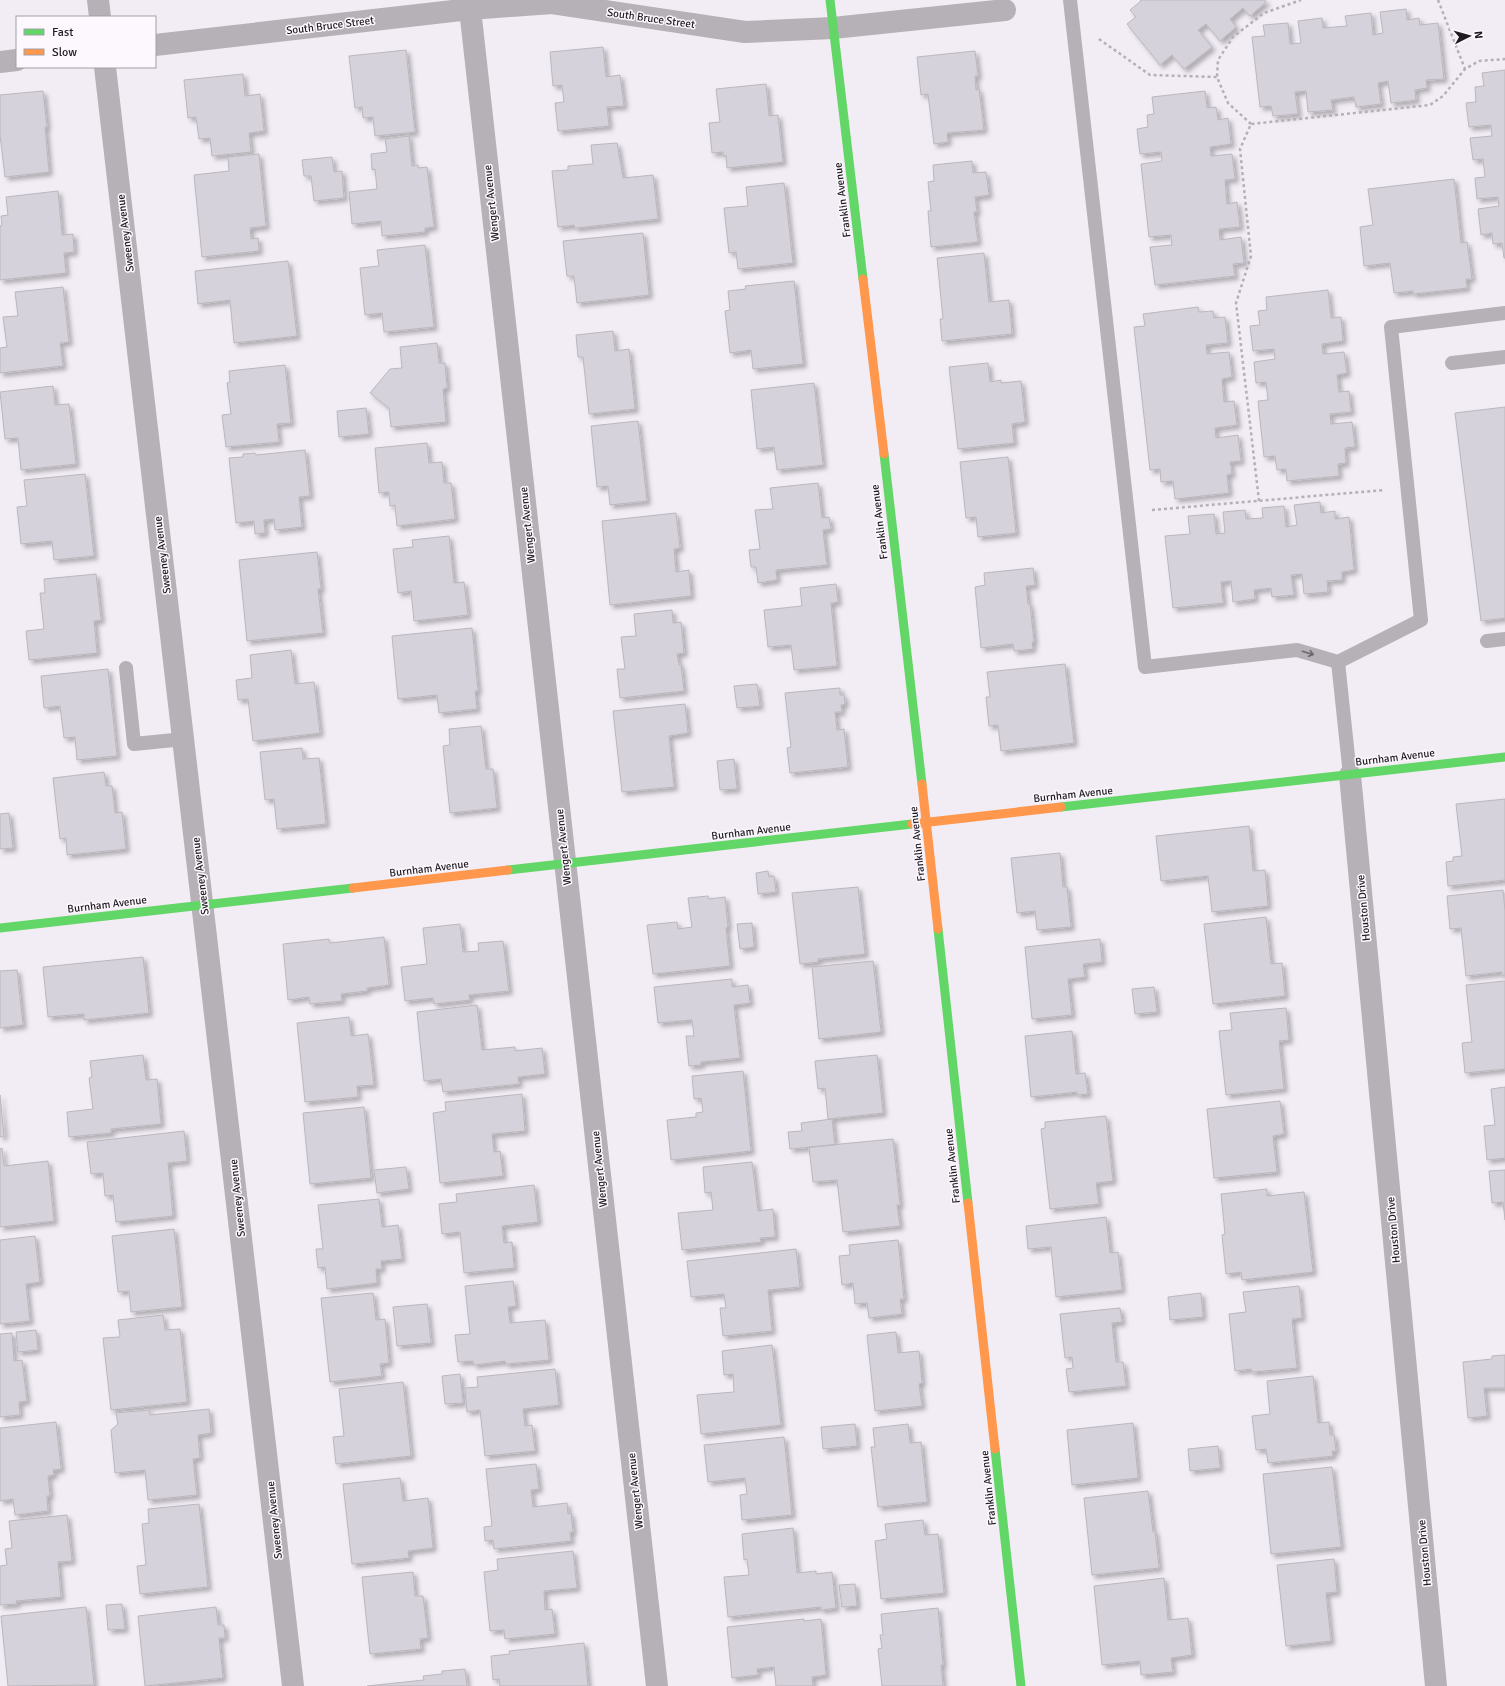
<svg xmlns="http://www.w3.org/2000/svg" width="1505" height="1686" viewBox="0 0 1505 1686" font-family="Signika,sans-serif">
  <style>
    .building { fill: #d6d2dc; stroke: #bab7bd; filter: url(#shadow) }
    .lines { fill: none; stroke-linecap: round; stroke-linejoin: round }
    .path { stroke: #b6b0b5; stroke-width: 2.5; stroke-dasharray: 3 3; stroke-linecap: butt }
    .lane { stroke: #b6b1b6; stroke-width: 14 }
    .street { stroke: #b6b1b6; stroke-width: 22 }
    .fast { stroke: #63d668; stroke-width: 9 }
    .slow { stroke: #ff974d; stroke-width: 9 }
    .oneway { stroke: #6a666c }
    .labels { text-anchor: middle; stroke-width: 3; stroke-linejoin: round; paint-order: stroke }
    .street-label { font-size: 11px; fill: #1f1b21; stroke: #fcf8fe }
  </style>
  <defs>
    <filter id="shadow"><feDropShadow dx="3.5" dy="3.5" stdDeviation="2" flood-color="#0004"/></filter>
  </defs>
  <rect width="100%" height="100%" fill="#f2ecf4"/>
  <path class="building" d="M1140,0H1265L1266,2L1250,16L1243,8L1230,19L1236,27L1220,41L1206,24L1198,30L1212,47L1184,69L1172,55L1160,65L1127,24L1136,17L1130,10L1141,1Z
    M1406,9L1407,20L1419,18L1420,25L1438,23L1444,79L1426,80L1427,88L1415,90L1416,100L1391,103L1388,81L1378,83L1381,104L1356,107L1354,97L1331,100L1333,110L1308,112L1306,91L1295,92L1298,114L1273,116L1271,106L1260,107L1252,37L1265,36L1263,25L1288,23L1290,44L1301,43L1298,21L1322,18L1323,28L1347,26L1345,16L1371,13L1373,35L1383,33L1380,12Z
    M603,47L606,77L620,75L624,106L607,107L609,126L558,131L555,103L564,102L562,85L553,86L550,52Z
    M406,50L415,132L375,136L373,117L363,118L362,107L355,108L349,56Z
    M975,51L978,76H975L976,90L979,89L984,130L947,133L948,142L934,144L928,94L921,95L917,57Z
    M1505,70V258H1504L1502,243L1493,244L1492,233L1481,235L1478,209L1499,206L1498,197L1477,199L1475,178L1485,177L1483,159L1473,160L1470,138L1492,136L1491,125L1469,127L1466,103L1476,102L1475,87L1484,86L1482,73Z
    M243,74L245,96L260,94L264,131L249,133L251,152L212,156L210,138L199,139L196,117L188,118L184,80Z
    M766,84L769,116L778,115L783,162L727,168L726,155L723,156V152L712,153L709,123L720,122L716,89Z
    M43,91L47,127H45L49,172L5,177L0,135V95Z
    M1205,91L1207,108L1216,107L1218,120L1228,118L1231,144L1210,147L1211,156L1232,154L1235,179L1225,180L1227,204L1237,202L1240,227L1219,229L1220,240L1241,237L1244,263L1233,264L1235,276L1155,285L1150,247L1172,245L1171,235L1149,237L1141,164L1162,161L1161,152L1140,154L1137,129L1148,127L1147,115L1154,114L1152,97Z
    M409,136L412,166L418,165V168L427,167L434,227L425,228V232L382,236L381,221L352,224L349,192L377,189L375,169L372,170L371,154L387,152L385,139Z
    M617,143L623,178L653,175L658,219L575,228L574,225L558,227L552,171L568,170V166L593,164L591,145Z
    M259,154L266,226L250,228L251,239L258,238L259,251L202,257L194,175L229,171L228,157Z
    M332,157L334,172L342,171L344,198L314,201L311,176H304L302,160Z
    M972,161L973,173L986,172L989,195L975,197L977,212H974L978,242L931,247L928,211H931L928,182L934,181L933,165Z
    M1454,179L1461,243L1467,242L1472,279H1466L1467,288L1413,294V291L1394,293L1390,263L1364,266L1360,227L1373,225L1368,189Z
    M784,183L793,263L738,269L736,252L729,253L724,208L748,206L746,187Z
    M58,191L62,235L73,234L74,252L64,253L66,273L0,280V226L2,225L1,216L8,215L6,197Z
    M643,233L649,295L577,303L574,276H567L563,241Z
    M425,245L434,327L384,332L382,313L365,315L360,268L379,266L377,250Z
    M984,253L989,302L1009,300L1012,334L942,341L940,319H943L937,258Z
    M288,261L297,336L234,343L230,300L198,304L195,271Z
    M794,281L803,364L753,369L751,350L730,353L725,311L730,310L728,291L746,289L745,286Z
    M63,287L69,342L60,343L63,366L0,373V348L7,347L3,317L18,316L15,292Z
    M1328,290L1331,318L1341,317L1343,341L1322,344L1323,354L1344,352L1347,373L1337,375L1339,392L1349,391L1351,412L1330,414L1331,424L1352,422L1355,447L1345,448L1346,463L1338,464L1339,476L1287,481L1286,469L1277,470L1275,456L1264,457L1258,401L1268,400L1266,382L1256,383L1254,362L1275,359L1274,349L1253,351L1250,326L1260,325L1258,311L1267,310L1266,297Z
    M1198,307L1199,312L1213,311L1214,318L1225,317L1228,343L1206,345L1207,354L1229,352L1232,377L1222,379L1224,402L1234,401L1237,425L1215,428L1216,438L1238,435L1241,461L1230,462L1232,474L1227,475L1229,493L1175,499L1173,481L1161,482L1160,469L1150,470L1134,327L1145,326L1143,314Z
    M613,331L615,351L629,349L635,409L589,414L583,357H578L576,335Z
    M437,343L439,363H445L447,388L443,389L446,422L391,427L389,408L370,393L390,369L402,368L400,347Z
    M988,363L990,382L1001,380V383L1021,381L1025,422L1012,424L1014,443L958,449L949,367Z
    M285,365L291,423L277,424L279,442L226,447L222,415L231,414L227,383L230,382L229,371Z
    M814,383L823,465L777,470L774,447L757,449L751,390Z
    M53,386L55,405L69,404L76,464L21,470L18,438L5,439L0,392Z
    M1505,407V618L1481,621L1455,413Z
    M366,408L369,434L339,437L337,411Z
    M638,421L647,501L610,505L608,486L597,487L591,426Z
    M427,443L429,463L442,462L444,483H451L455,519L397,526L395,505L390,506L389,492L379,493L375,448Z
    M305,450L310,496L299,497L302,527L275,530L274,519L264,520L265,533L255,534L254,521L236,523L229,458L243,457V454L255,453L256,455Z
    M1008,457L1016,533L978,537L976,517L966,518L960,462Z
    M85,474L94,556L54,560L52,541L21,544L17,507L27,506L24,480Z
    M818,483L822,518L829,517L831,529L823,530L827,565L776,570L777,580L758,583L756,567H751L749,550L760,549L755,510L773,509L770,488Z
    M1320,502L1321,513L1335,511V519L1349,517L1354,570L1342,572V580L1327,581L1328,592L1304,594L1302,574L1291,575L1294,595L1272,597L1271,588L1254,590L1255,599L1233,602L1231,581L1221,582L1223,603L1173,608L1165,536L1190,534L1188,516L1214,514L1216,534L1225,533L1223,512L1245,510L1246,519L1263,518L1262,508L1284,506L1286,527L1297,525L1294,505Z
    M676,513L680,548L674,549L676,572L689,570L691,596L610,605L602,521Z
    M449,536L454,583L464,582L468,615L414,621L411,591L398,593L393,549L413,547L412,540Z
    M317,552L321,589H318L323,633L247,641L239,560Z
    M1033,568L1035,585L1026,586L1028,604H1030L1034,642H1032L1033,649L1014,651L1013,644L981,648L975,587L985,585L984,573Z
    M96,574L101,620L94,621L97,653L29,660L26,631L44,629L40,593H45L44,579Z
    M836,584L838,602L831,603L837,666L794,670L791,645L768,647L764,610L802,606L800,588Z
    M672,610L673,623L681,622L684,653L677,654L679,665H681L684,691L620,698L617,669H625L621,637L636,636L634,614Z
    M472,628L478,691H475L477,709L439,713L437,695L398,699L392,636Z
    M291,650L295,684L314,682L320,733L253,741L248,699L238,700L236,680L252,678L250,655Z
    M1065,664L1074,743L1001,751L998,725L989,726L986,697H990L987,672Z
    M108,669L117,756L77,760L75,737L64,738L60,706L44,708L41,676Z
    M757,684L760,706L737,708L734,686Z
    M840,688V695H844L845,704L841,705L842,712H835L837,730L844,729L848,767L790,773L787,748L791,747L785,693Z
    M685,704L688,733L669,736L674,787L622,792L613,711Z
    M481,726L486,769H493L497,808L450,813L443,746L450,745L449,729Z
    M302,748L303,759L319,758L326,824L277,829L274,799L265,800L260,752Z
    M734,759L737,789L720,790L717,761Z
    M104,772L106,786H112L115,813L122,812L126,849L67,855L66,838L60,839L53,778Z
    M1505,799V880L1448,886L1446,862L1453,861V857L1462,856L1456,804Z
    M9,813L13,848L0,849V814Z
    M1249,826L1253,871L1265,870L1268,906L1212,912L1208,876L1161,881L1156,836Z
    M1060,853L1063,887H1067L1071,927L1037,930L1035,911L1017,913L1011,858Z
    M768,871L769,877L774,876L776,892L758,894L756,873Z
    M858,887L865,954L818,959V962L800,964L792,893Z
    M1503,890L1505,911V975L1502,976V972L1466,976L1461,928L1450,929L1447,896Z
    M708,896L709,899L725,897L728,927L726,928L730,966L653,974L647,925L677,922L678,929L692,927L688,898Z
    M1266,917L1271,964L1282,963L1285,996L1213,1004L1204,924Z
    M752,923L754,947L740,949L737,924Z
    M460,924L463,952L479,951L478,943L503,941L509,991L469,995L470,1000L434,1004L433,998L405,1001L401,967L427,964L423,928Z
    M384,937L389,985L367,988V991L341,994L342,1001L310,1004L309,997L288,1000L283,944L329,939L330,943Z
    M1100,939L1102,962L1083,964L1085,977L1068,979L1072,1015L1032,1019L1025,947Z
    M143,957L149,1013L84,1020V1014L48,1017L43,967Z
    M873,961L881,1032L819,1039L812,967Z
    M17,970L23,1025L0,1028V971Z
    M732,979V987L748,985L750,1003L734,1005L740,1058L701,1062V1065L689,1066L686,1036H694L692,1020L658,1023L654,987Z
    M1505,981V1069L1465,1073L1462,1043L1472,1042L1466,985Z
    M1154,987L1157,1012L1135,1014L1132,989Z
    M477,1005L482,1050L515,1047V1051L542,1048L545,1074L518,1077L519,1084L443,1092L441,1079L424,1081L417,1012Z
    M1286,1008L1289,1040L1279,1041L1284,1089L1226,1095L1219,1031L1232,1030L1230,1013Z
    M349,1017L351,1036L368,1034L374,1085L357,1086L358,1097L305,1102L297,1023Z
    M1072,1031L1076,1074L1085,1073L1088,1094L1077,1095V1092L1031,1097L1025,1036Z
    M143,1055L146,1080L157,1079L161,1124L111,1129V1133L69,1137L67,1112L93,1109L89,1078L92,1077L90,1061Z
    M877,1055L883,1113L828,1119L825,1088L818,1089L815,1061Z
    M743,1071L751,1151L671,1160L667,1120L696,1117V1113L703,1112L701,1098L694,1099L692,1076Z
    M1505,1087V1158L1487,1160L1484,1126L1495,1125L1491,1089Z
    M522,1094L525,1131L492,1134L494,1152L500,1151L503,1176L440,1183L433,1113L446,1111L445,1102Z
    M0,1095L4,1136L0,1137Z
    M1280,1101L1284,1134L1273,1136L1277,1172L1214,1178L1207,1109Z
    M364,1107L371,1178L310,1184L303,1113Z
    M1106,1116L1113,1181L1096,1183L1099,1204L1050,1209L1041,1129L1045,1128V1122Z
    M832,1119L835,1145L790,1149L788,1132L802,1131L801,1123Z
    M184,1131L187,1161L168,1163L173,1216L116,1222L113,1195L105,1196L103,1173L91,1174L87,1142Z
    M893,1139L900,1205H897L900,1226L843,1232L837,1180L813,1182L809,1147Z
    M2,1148L4,1166L48,1161L54,1221L0,1227V1149Z
    M752,1162L758,1211L773,1209L775,1237L760,1238L761,1242L682,1250L678,1213L713,1210L711,1192L705,1193L703,1167Z
    M406,1167L409,1189L377,1193L374,1170Z
    M1505,1170V1220L1503,1202L1492,1203L1489,1171Z
    M534,1185L538,1222L502,1226L504,1243L512,1242L514,1268L464,1273L460,1232L442,1234L439,1204L457,1202L456,1194Z
    M1267,1189V1196L1304,1192L1313,1272L1242,1280L1241,1272L1226,1274L1222,1235L1225,1234L1221,1194Z
    M379,1199L382,1227L398,1225L402,1259L381,1261L382,1269H376L377,1283L327,1289L325,1267L318,1268L316,1249H323L318,1205Z
    M1106,1217L1110,1253L1118,1252L1122,1290L1056,1297L1051,1247L1028,1249L1026,1226Z
    M174,1229L182,1307L131,1312L129,1291L118,1292L112,1236Z
    M35,1236L40,1282L26,1284L30,1321L0,1324V1240Z
    M898,1240L904,1299H900L902,1314L869,1318L867,1303L855,1304L853,1283L842,1285L839,1256L850,1255L849,1245Z
    M796,1249L800,1287L768,1290L772,1331L723,1336L720,1308H726L724,1294L691,1297L687,1261Z
    M513,1281L516,1306L508,1307L510,1323L545,1320L549,1360L506,1364L505,1361L474,1365L473,1361L458,1362L455,1335L470,1334L465,1286Z
    M1299,1286L1302,1318L1292,1319L1297,1368L1252,1372L1251,1369L1235,1371L1229,1314L1246,1312L1243,1292Z
    M373,1293L376,1320L385,1319L389,1363L380,1364L382,1376L330,1382L321,1298Z
    M1201,1293L1203,1317L1170,1320L1168,1297Z
    M427,1304L431,1343L397,1346L393,1307Z
    M1120,1308L1122,1322L1112,1323L1116,1362H1123L1126,1386L1069,1392L1066,1369L1073,1368L1072,1357L1065,1358L1060,1314Z
    M163,1315L165,1330L180,1329L187,1402L111,1410L103,1338L120,1337L118,1320Z
    M36,1330L38,1350L18,1352L16,1332Z
    M896,1332L898,1353L919,1351L922,1383L919,1384L922,1406L875,1411L867,1335Z
    M12,1333L14,1361L22,1360L27,1401L19,1402L20,1415L0,1417V1334Z
    M772,1345L781,1425L701,1434L697,1395L734,1392L733,1374L724,1375L722,1351Z
    M1505,1355V1388H1484L1487,1416L1468,1418L1463,1362L1492,1359V1356Z
    M555,1369L559,1405L523,1409L525,1426L532,1425L535,1451L485,1456L480,1410L467,1412L465,1388L478,1387L477,1377Z
    M460,1374L463,1403L445,1404L442,1376Z
    M1313,1376L1318,1423L1329,1422L1330,1435H1334L1336,1451H1332L1333,1456L1268,1463L1266,1449L1256,1450L1252,1416L1270,1414L1267,1381Z
    M403,1382L411,1456L336,1464L333,1437L344,1436L339,1389Z
    M209,1409L211,1433L198,1435L200,1458L193,1459L197,1495L148,1500L145,1470L115,1473L111,1430L118,1424L116,1413L149,1410L150,1415Z
    M56,1422L61,1469L53,1470L54,1475L48,1476L50,1496H47L48,1511L15,1515L13,1499L0,1501V1428Z
    M1133,1423L1138,1478L1072,1485L1067,1430Z
    M855,1424L857,1446L823,1449L821,1427Z
    M908,1424L910,1443L921,1442L927,1502L878,1507L871,1447H875L873,1428Z
    M784,1437L792,1515L742,1520L740,1495L747,1494L745,1478L708,1482L704,1445Z
    M1218,1446L1220,1468L1190,1471L1188,1449Z
    M536,1464L539,1489L531,1490L533,1507L567,1503L568,1514L571,1513L573,1532H570L571,1541L494,1549L493,1540L485,1541L484,1527L492,1526L486,1469Z
    M1332,1467L1341,1547L1271,1554L1263,1474Z
    M400,1478L403,1501L428,1498L433,1548L408,1551L409,1558L352,1564L343,1484Z
    M1148,1491L1153,1532L1155,1531L1159,1568L1092,1575L1084,1498Z
    M199,1504L208,1587L140,1594L137,1566L146,1565L142,1524L149,1523L148,1509Z
    M67,1515L72,1561L58,1562L61,1597L16,1601L17,1604L0,1605V1566L7,1565L5,1549L12,1548L9,1521Z
    M923,1520L925,1535L938,1534L944,1593L881,1599L875,1541L887,1539L885,1524Z
    M793,1528L797,1573L816,1571V1574L832,1572L836,1608L821,1610V1607L728,1617L724,1577L749,1575L747,1559L744,1560L742,1534Z
    M573,1551L577,1588L544,1591L545,1610L552,1609L555,1634L505,1639L504,1630L490,1631L484,1572L498,1570L497,1559Z
    M1334,1559L1337,1592L1326,1593L1331,1641L1286,1646L1277,1565Z
    M413,1572L415,1596H423L428,1638L420,1639L421,1649L370,1654L362,1577Z
    M1164,1578L1168,1620L1188,1618L1192,1655L1171,1658L1173,1672L1141,1675L1140,1661L1102,1665L1094,1586Z
    M855,1584L857,1606L842,1607L839,1585Z
    M122,1604L125,1629L108,1630L106,1605Z
    M86,1607L94,1685L8,1686L1,1616Z
    M216,1607L218,1625H224L225,1638H219L223,1678L145,1686L138,1616Z
    M938,1608L943,1665H941L943,1686H882L878,1649L882,1648L880,1635H883L881,1614Z
    M804,1619V1621L821,1619L826,1675L812,1677L813,1686H776L774,1667L757,1669L758,1675L732,1678L727,1627Z
    M584,1643L588,1686H500L499,1679L493,1680L491,1656L510,1654L509,1651Z
    M465,1669L467,1686H367L424,1680L423,1676L442,1674V1671Z"/>
  <g class="lines">
    <path class="path" d="M1438,0L1465,69
      M1099,39L1150,75L1217,77
      M1251,124L1228,103L1217,77L1218,60L1233,37L1264,13L1301,0
      M1259,501L1236,303L1251,256L1240,149L1251,124L1430,105L1443,96L1465,69L1479,61L1505,59
      M1152,510L1384,490"/>
    <path class="lane" d="M1070,0L1145,667L1297,650L1338,662L1421,620L1391,327L1505,313
      M1452,363L1505,357
      M1487,641L1505,639
      M1338,662L1350,775
      M126,668L134,744L184,739"/>
    <path class="street" d="M98,0L100,17
      M470,9L657,1686
      M155,45L470,9L552,3L745,32L833,28L1005,10
      M0,62L17,60
      M105,67L293,1686
      M1350,775L1436,1686"/>
    <path class="fast" d="M830,0L863,279
      M884,454L922,784
      M1061,807L1505,757
      M508,870L912,824
      M0,928L353,888
      M938,929L968,1203
      M995,1449L1021,1686"/>
    <path class="slow" d="M863,279L884,454
      M922,784L938,929
      M912,824L1061,807
      M353,888L508,870
      M968,1203L995,1449"/>
  </g>
  <defs><path id="oneway-shaft" d="M-6 0H5M1.5-3L5.5 0L1.5 3" fill="none" stroke-width="1.6" stroke-linecap="round" stroke-linejoin="round"/></defs>
  <use class="oneway" href="#oneway-shaft" transform="translate(1308 653) rotate(17)"/>
  <g class="labels">
    <g class="street-label">
      <text transform="translate(651 18) rotate(8)" y="4">South Bruce Street</text>
      <text transform="translate(330 25) rotate(-7)" y="4">South Bruce Street</text>
      <text transform="translate(842 200) rotate(-97)" y="4">Franklin Avenue</text>
      <text transform="translate(491 203) rotate(-96)" y="4">Wengert Avenue</text>
      <text transform="translate(125 233) rotate(-97)" y="4">Sweeney Avenue</text>
      <text transform="translate(879 522) rotate(-97)" y="4">Franklin Avenue</text>
      <text transform="translate(527 525) rotate(-96)" y="4">Wengert Avenue</text>
      <text transform="translate(162 555) rotate(-97)" y="4">Sweeney Avenue</text>
      <text transform="translate(1395 757) rotate(-7)" y="4">Burnham Avenue</text>
      <text transform="translate(1073 794) rotate(-6)" y="4">Burnham Avenue</text>
      <text transform="translate(751 831) rotate(-7)" y="4">Burnham Avenue</text>
      <text transform="translate(917 844) rotate(-96)" y="4">Franklin Avenue</text>
      <text transform="translate(563 847) rotate(-96)" y="4">Wengert Avenue</text>
      <text transform="translate(429 868) rotate(-7)" y="4">Burnham Avenue</text>
      <text transform="translate(200 876) rotate(-97)" y="4">Sweeney Avenue</text>
      <text transform="translate(107 904) rotate(-7)" y="4">Burnham Avenue</text>
      <text transform="translate(1363 908) rotate(-95)" y="4">Houston Drive</text>
      <text transform="translate(952 1166) rotate(-96)" y="4">Franklin Avenue</text>
      <text transform="translate(599 1169) rotate(-96)" y="4">Wengert Avenue</text>
      <text transform="translate(237 1198) rotate(-96)" y="4">Sweeney Avenue</text>
      <text transform="translate(1393 1230) rotate(-95)" y="4">Houston Drive</text>
      <text transform="translate(988 1488) rotate(-96)" y="4">Franklin Avenue</text>
      <text transform="translate(635 1491) rotate(-96)" y="4">Wengert Avenue</text>
      <text transform="translate(274 1520) rotate(-96)" y="4">Sweeney Avenue</text>
      <text transform="translate(1424 1553) rotate(-95)" y="4">Houston Drive</text>
    </g>
  </g>
  <rect x="16" y="16" width="140" height="52" fill="#fcf8fe" stroke="#a4a0a6"/>
  <rect x="24" y="29" width="20" height="6" fill="#63d668" stroke="#a4a0a6"/>
  <text x="52" y="36" font-size="12" fill="#1f1b21">Fast</text>
  <rect x="24" y="49" width="20" height="6" fill="#ff974d" stroke="#a4a0a6"/>
  <text x="52" y="56" font-size="12" fill="#1f1b21">Slow</text>
  <g transform="translate(1469 36) rotate(84)" stroke="#fcf8fe" stroke-width="3" paint-order="stroke">
  <path d="M0-3L7 15L0 10L-7 15Z" fill="#1f1b21"/>
  <text y="-6" font-size="11" font-weight="bold" text-anchor="middle" fill="#1f1b21">N</text>
  </g>
</svg>
